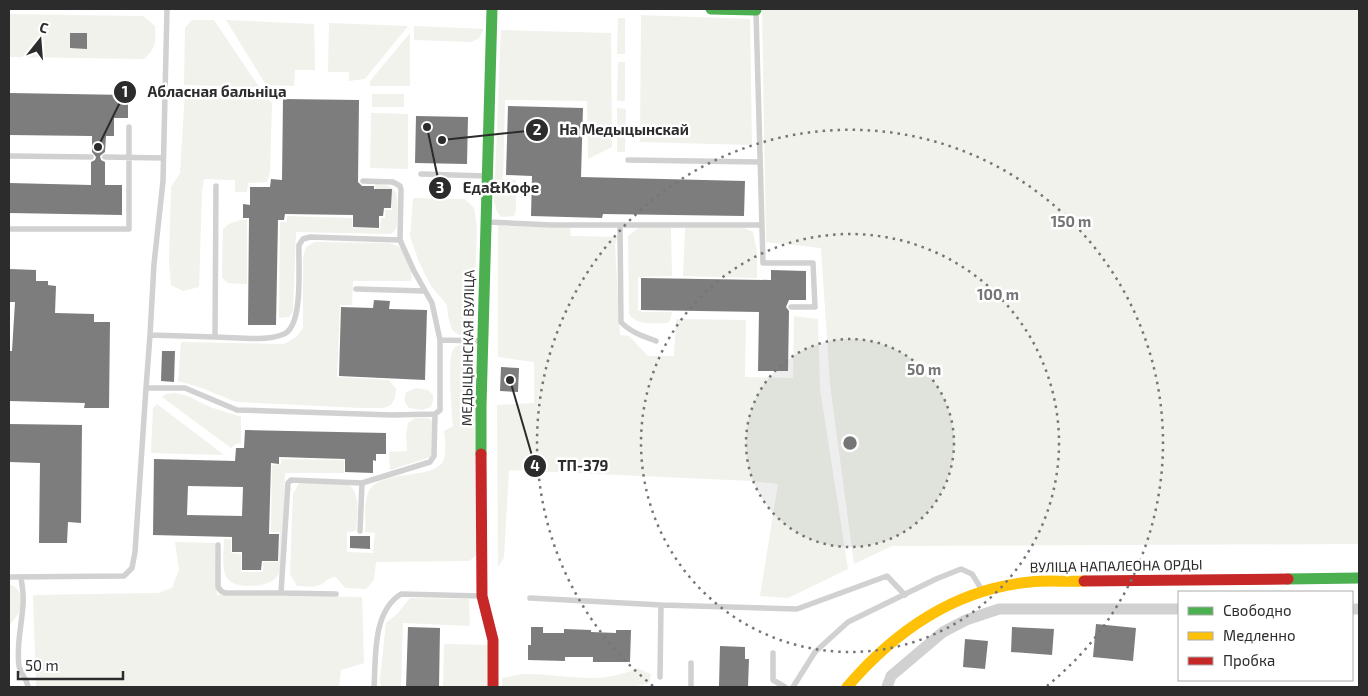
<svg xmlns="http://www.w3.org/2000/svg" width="1368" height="696" viewBox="0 0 1368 696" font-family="'Exo 2',sans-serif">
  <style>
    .green { fill: #f0f2eb }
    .building { fill: #7d7d7d; fill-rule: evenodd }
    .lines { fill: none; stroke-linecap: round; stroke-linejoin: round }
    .lane { stroke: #d1d1d1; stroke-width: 5.5 }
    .street { stroke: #d1d1d1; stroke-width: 11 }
    .fast { stroke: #4caf50; stroke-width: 11 }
    .slow { stroke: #ffc107; stroke-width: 11 }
    .jam { stroke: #c62828; stroke-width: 11 }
    .ring { fill: none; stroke: #767676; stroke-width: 2.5; stroke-dasharray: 2.5 5 }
    .labels { text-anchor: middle; stroke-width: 5; stroke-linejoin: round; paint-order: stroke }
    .street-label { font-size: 14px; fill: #2c2c2c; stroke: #fff }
    .centre { fill: #767676; stroke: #fff; stroke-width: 2.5 }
    .ring-label { font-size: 15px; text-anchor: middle; font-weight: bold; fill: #767676; stroke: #fff; stroke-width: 5; stroke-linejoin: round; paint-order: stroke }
    .leader { fill: none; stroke: #2c2c2c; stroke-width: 2 }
    .callout-dot { fill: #2c2c2c; stroke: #fff; stroke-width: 2 }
    .mark-label { font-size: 15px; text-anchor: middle; font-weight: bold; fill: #fff }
    .callout-label { font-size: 15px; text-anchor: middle; font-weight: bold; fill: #2c2c2c; stroke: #fff; stroke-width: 5; stroke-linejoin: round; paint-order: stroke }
  </style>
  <rect width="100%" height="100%" fill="#fff"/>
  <path class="green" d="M762,9H1359V544L892,546L854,564L830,384L821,248L766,242Z
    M9,14L143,16L155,26C156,43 156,48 144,59L9,57Z
    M641,15L750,19L752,145L640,142Z
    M618,18H625V54H617Z
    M192,20H214L259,87L184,85L185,28Z
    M226,20L314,24L315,70H295L294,86L266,85Z
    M329,23L408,26L365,79L349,81V72H328Z
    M414,26L484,29L479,38L471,42L414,40Z
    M501,30L611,33L612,147L588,159L587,101L505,100L503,179L516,180V211L514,216L501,217L497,212L494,201Z
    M410,33V86H370V81Z
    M618,62H625V101H617Z
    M185,92L262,93L272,103L270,172L267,182L248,183L247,192H235V180L204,179L202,191L199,287L183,291L171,285L169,262L171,187L180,173Z
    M372,94H404V107H372Z
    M617,108L626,109L625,152H617Z
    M371,113L408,114V169L370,168Z
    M375,184C383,184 392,185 396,193C398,198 398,224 396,229C394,232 394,232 390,234L296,232L293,311L289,317L279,318L280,222H287V216L352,218V228L380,229L381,218H385V210H392V189H375Z
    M413,198L465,199L474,208L477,228L473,335H459L452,330L448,316L447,305L431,286L419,262L410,236Z
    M240,220H247V284L228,283L222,278L223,229L229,224Z
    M498,222L505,226L570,228L571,236L618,237L615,245L620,335L629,336L648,356H674L676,319L746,320L745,377L793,378L794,316L818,319L820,389L848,569L788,598L760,596L778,484L752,481L509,470L504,558L498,567L497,405L534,403V362L498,357Z
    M638,228H671L672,276L638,277V310L641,312H672L670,321L667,323C654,323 637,326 629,314L628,236Z
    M685,228H744L753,232L757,252V278L683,276Z
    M315,242L389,243L400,247L412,265L411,281H353L352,305H340L337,377L389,380L396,389L395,398L391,405L384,408H361L236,402L199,387L178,381L181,342L284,344L296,337L303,328V257L306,247Z
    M463,345L471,350L473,360L477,555L469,561L376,562L374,580L366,589L345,588L336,577C329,577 328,580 322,584C315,588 305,586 297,586L290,574L293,494L299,483L346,482C362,492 357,515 356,531L347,532V552L373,553L375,533L365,532C366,522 364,502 368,493C379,468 433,481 443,461C447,453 445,439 444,431L453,426C452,413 447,358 453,350C455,346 459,345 463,345Z
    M416,388L428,390L433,395V400L431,407L422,410L409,408C404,402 404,399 406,392Z
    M174,393L188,396L210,407L241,417V444H236L231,448L162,397L166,394Z
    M157,404L224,455L151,453L153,408Z
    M415,418H429L435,424L437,438L431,457L390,470L389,452L407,451L406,435L408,423Z
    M281,459L344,460V473H285L282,565C280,570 279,575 275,579C266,587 234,590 227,578C221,568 224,550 224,539H231V553L241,554V572H263V562H279L280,532H271L272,465L281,464Z
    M175,542L215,543L217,595L362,597L364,663L341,670L339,687H36L33,595L158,593L172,588L179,570Z
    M9,584C28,590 22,615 9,625Z
    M410,598L469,599L470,626L403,623L401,687H381L380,679L386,623L397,614Z
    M444,644L488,645L487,687H443Z
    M637,668L651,674L649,683L632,687H502V678C510,677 518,674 526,674C564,674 601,686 637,668Z"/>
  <path class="building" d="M70,33H87V49L70,48Z
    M9,93L128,95V118H114V136H106L105,152L100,156L101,160L105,162V185H122V215L9,213V183L91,185V162L95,160L96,157L92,152V136L9,135Z
    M283,99L359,100L358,182L362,186H374V189H392L391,208H384L383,216H379V228L353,227V215L285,214L284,220H278L276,325H248L249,218H243V204L250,205V187H270L271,179L282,180Z
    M508,106L583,108L581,177L745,181L744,216L603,214L602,218L531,216L532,176L506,175Z
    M416,116L468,117L467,164L415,163Z
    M9,269L36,270V281H48V285L56,286L55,313L94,314V322H110L109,408H84L85,403L9,401V351H12L15,302H9Z
    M771,270L806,271V300H789L786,307L789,311L788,371H758L759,312L641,310V278L771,280Z
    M374,300L390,301L389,309L427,310L425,380L339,376L341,307L373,308Z
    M162,351H175L174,382L161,381Z
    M501,367L519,368L518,392L500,391Z
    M9,424L82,425L81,523L68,522L67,543H39L40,463L9,462Z
    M245,430L386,433V454H376V461L373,460V473L345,472V459L279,457V464L271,463L269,534H279L278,561H262L261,570H242V552H232V537L153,535L154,459L235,461L236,448H244ZM188,486L243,487L242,516L187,515Z
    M350,536H370V549L350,548Z
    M1096,624L1136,628L1133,661L1093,657Z
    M408,627L440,628L439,687H406Z
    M531,627H543V633H564V629L591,630V632L616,633V630H631L630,662H593V657H565V661L528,660V645H531Z
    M1012,627L1054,629L1052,655L1011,652Z
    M965,639L988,641L985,669L963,667Z
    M720,646L745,647V659H749L748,687H719Z"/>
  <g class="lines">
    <path class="lane" d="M167,9L163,181L154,264L150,335L215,337L216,186
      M756,12L763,263H813L815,307H791
      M9,156L91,157
      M105,157L163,158
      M628,160L759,162
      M421,174L486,176
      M363,181L393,182L400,186L401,190L400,240
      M488,222L551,225H761
      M620,225L621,322C630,332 643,336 656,341
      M9,229H129V127
      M356,289L424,291
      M215,337C235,337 266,342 284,334C304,325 298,264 299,245L303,239L310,237L400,240L414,271L432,303L440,340L481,341
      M146,388L150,335
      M360,531L362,483
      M218,545V587L221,591L225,593H281L288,483L291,480L362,483L430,462L434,456L435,414
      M9,577L124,576L132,568L135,552L146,388H185L237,410L392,415L435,414L440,410V340
      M21,577C22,586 24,595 23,604C22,625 16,645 19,666C21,675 27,679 28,687
      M281,593L336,594
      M530,598L661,605L797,609L887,576L905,595
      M773,653V680L785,687
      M691,663V687
      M660,677L661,605
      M374,687C376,658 372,612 401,594L480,596
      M793,687L815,652L848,622L936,579L961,569L972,574L982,590"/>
    <path class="street" d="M1352,609H1359
      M887,687L891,676L943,632L966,620L999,609H1179"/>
    <path class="fast" d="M711,9L756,10
      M481,454V406L492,9
      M1288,579L1359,578"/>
    <path class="slow" d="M847,687C895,631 955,589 1030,582C1048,580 1066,582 1084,581"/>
    <path class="jam" d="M481,454L482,596L493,640V687
      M1084,581L1288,579"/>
  </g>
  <circle cx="850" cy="443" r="104" fill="#767676" fill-opacity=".12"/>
  <g class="ring">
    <circle cx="850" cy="443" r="104"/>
    <circle cx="850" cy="443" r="209"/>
    <path d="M653 686A313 313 0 1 1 1047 686"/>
  </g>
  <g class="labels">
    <g class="street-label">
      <text transform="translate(468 348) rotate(-89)" y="5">МЕДЫЦЫНСКАЯ ВУЛІЦА</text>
      <text transform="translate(1116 566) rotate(-1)" y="5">ВУЛІЦА НАПАЛЕОНА ОРДЫ</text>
    </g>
  </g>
  <circle cx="850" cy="443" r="8" class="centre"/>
  <g class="ring-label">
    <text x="1071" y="227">150 m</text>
    <text x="998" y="300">100 m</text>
    <text x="924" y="375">50 m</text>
  </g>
  <path class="leader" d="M98 147L125 92M442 140L537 130M427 127L440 188M510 380L535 466"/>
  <g class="callout-dot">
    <circle cx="98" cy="147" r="5"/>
    <circle cx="442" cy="140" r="5"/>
    <circle cx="427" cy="127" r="5"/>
    <circle cx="510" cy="380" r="5"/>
    <circle cx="125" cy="92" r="12"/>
    <circle cx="537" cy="130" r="12"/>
    <circle cx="440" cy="188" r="12"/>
    <circle cx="535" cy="466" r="12"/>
  </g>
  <g class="mark-label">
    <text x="125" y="97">1</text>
    <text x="537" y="135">2</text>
    <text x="440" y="193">3</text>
    <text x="535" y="471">4</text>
  </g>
  <g class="callout-label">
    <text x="217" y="97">Абласная бальніца</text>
    <text x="624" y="135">На Медыцынскай</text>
    <text x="501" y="193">Еда&amp;Кофе</text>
    <text x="583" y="471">ТП-379</text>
  </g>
  <rect width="1368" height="696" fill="none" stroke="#2c2c2c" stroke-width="20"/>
  <rect x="1178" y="591" width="175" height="90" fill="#ffffff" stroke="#ababab"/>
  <rect x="1188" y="607" width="25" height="8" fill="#4caf50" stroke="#ababab"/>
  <text x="1223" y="616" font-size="15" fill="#2c2c2c">Свободно</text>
  <rect x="1188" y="632" width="25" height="8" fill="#ffc107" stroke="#ababab"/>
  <text x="1223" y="641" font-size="15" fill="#2c2c2c">Медленно</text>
  <rect x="1188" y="657" width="25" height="8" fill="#c62828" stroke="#ababab"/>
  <text x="1223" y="666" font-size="15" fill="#2c2c2c">Пробка</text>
  <g transform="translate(40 40) rotate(17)" stroke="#ffffff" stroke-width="4" paint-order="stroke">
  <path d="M0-4L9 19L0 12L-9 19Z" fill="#2c2c2c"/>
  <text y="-8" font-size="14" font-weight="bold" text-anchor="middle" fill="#2c2c2c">С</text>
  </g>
  <path d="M18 671v8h105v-8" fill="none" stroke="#2c2c2c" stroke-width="2.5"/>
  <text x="25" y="671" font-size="15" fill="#2c2c2c" stroke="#ffffff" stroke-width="4" paint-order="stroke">50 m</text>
</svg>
